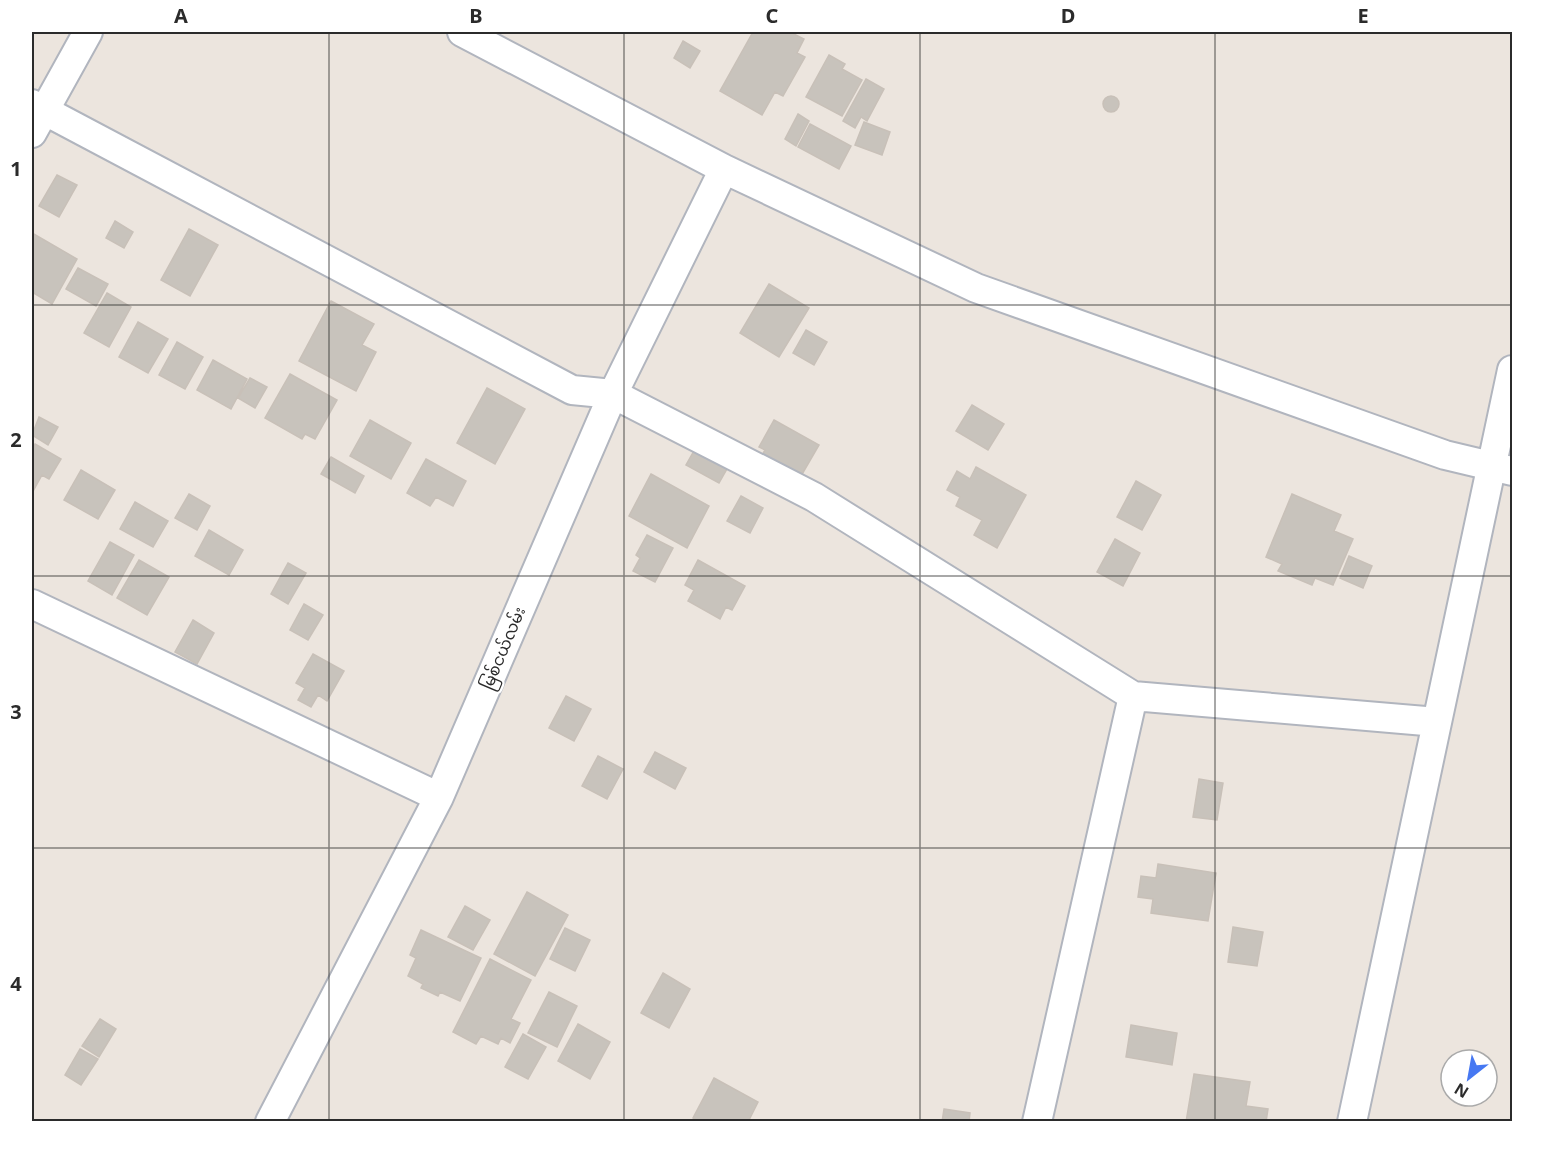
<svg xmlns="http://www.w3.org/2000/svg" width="1544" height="1153" viewBox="0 0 1544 1153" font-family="'Noto Sans','Noto Sans Myanmar',sans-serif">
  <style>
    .building { fill: #c8c3bc; stroke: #c8c0b8; stroke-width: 1.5 }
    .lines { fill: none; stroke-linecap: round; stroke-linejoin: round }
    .street-casing { stroke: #b1b5be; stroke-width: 32 }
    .street { stroke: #fff; stroke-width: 28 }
    .grid { fill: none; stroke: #2b2b2b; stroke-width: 1.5; stroke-opacity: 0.55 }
    .labels { text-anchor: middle; stroke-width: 4.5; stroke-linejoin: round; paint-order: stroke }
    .street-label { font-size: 16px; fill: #2b2b2b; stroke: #fff }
    .neatline { fill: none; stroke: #2b2b2b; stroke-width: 2 }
    .grid-label { font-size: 20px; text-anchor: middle; font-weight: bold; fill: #2b2b2b }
  </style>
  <rect width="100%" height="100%" fill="#ece5de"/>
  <path class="building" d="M753,32H790L804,39L797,53L805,57L783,96L775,92L762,115L720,91Z
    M683,41L700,51L690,68L674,58Z
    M829,55L845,64L842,69L862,80L842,116L806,97Z
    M866,79L884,89L867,121L861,117L855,128L843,121Z
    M1103 104a8 8 0 1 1 16 0a8 8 0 1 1-16 0Z
    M798,114L809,121L796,146L785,139Z
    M864,122L890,132L882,155L855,145Z
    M810,124L851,146L839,169L798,147Z
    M57,175L77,185L59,217L39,206Z
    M115,221L133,232L124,248L106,238Z
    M189,229L218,245L190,296L161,280Z
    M32,233L77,259L52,304L32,292Z
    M78,268L108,284L96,306L66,289Z
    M769,284L809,308L779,357L740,333Z
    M107,293L131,307L109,347L84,333Z
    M331,301L374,324L362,345L376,352L356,391L299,361Z
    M138,322L168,339L148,373L119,357Z
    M806,330L827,342L814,365L793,353Z
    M177,342L203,357L185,389L159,375Z
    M213,360L247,379L231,409L197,390Z
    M290,374L337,400L315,439L305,434L302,439L265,418Z
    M250,378L267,387L255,408L238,398Z
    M487,388L525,409L495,464L457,443Z
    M972,405L1004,424L988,450L956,431Z
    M39,417L58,427L48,445L32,435Z
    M370,420L411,443L391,479L350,456Z
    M774,420L819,445L797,483L758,462L765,450L759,447Z
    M699,442L732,460L719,483L686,465Z
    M35,444L61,459L49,479L42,475L32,493V451Z
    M331,457L364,476L355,493L321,474Z
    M426,459L466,481L453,506L436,497L430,506L407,493Z
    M976,467L1026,495L997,548L974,535L982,520L956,506L960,497L947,490L957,471L970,479Z
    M81,470L115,490L98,519L64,500Z
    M651,474L709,506L687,548L629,516Z
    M1136,481L1161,495L1142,530L1117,517Z
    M189,494L210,506L197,530L175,518Z
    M1292,494L1341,515L1334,531L1353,539L1333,585L1315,578L1312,585L1278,571L1282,564L1266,557Z
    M741,496L763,508L750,533L727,521Z
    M135,502L168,521L153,547L120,529Z
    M209,530L243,550L229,575L195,556Z
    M647,535L673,548L655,582L633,571L640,558L636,555Z
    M1115,539L1140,553L1123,586L1097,572Z
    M110,542L134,555L112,595L88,581Z
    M1349,556L1372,566L1363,588L1340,578Z
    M139,560L169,577L147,615L117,598Z
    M698,560L745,586L732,610L726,607L720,619L688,601L694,590L685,585Z
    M288,563L306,573L288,604L271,594Z
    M304,604L323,615L308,640L290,630Z
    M193,620L214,633L197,664L175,652Z
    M313,654L344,671L327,701L318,695L311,707L298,700L305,688L296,683Z
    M566,696L591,709L574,741L549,728Z
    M655,752L686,768L675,789L644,772Z
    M598,756L623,769L607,799L582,786Z
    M1199,779L1223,783L1217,820L1193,817Z
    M1158,864L1216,873L1208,921L1151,913L1153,899L1138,897L1141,876L1156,878Z
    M527,892L568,915L535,976L494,954Z
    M465,906L490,920L473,950L448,937Z
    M1233,927L1263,932L1257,966L1228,962Z
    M565,928L590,940L575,971L550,959Z
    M421,930L481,958L460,1001L440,992L438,996L421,988L423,984L408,976L416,958L410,955Z
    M490,959L531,980L511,1019L520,1023L510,1043L501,1038L498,1044L481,1036L476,1044L453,1032Z
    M663,973L690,989L669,1028L641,1013Z
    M549,992L577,1006L557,1047L528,1033Z
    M100,1019L116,1029L99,1057L82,1046Z
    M578,1024L610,1042L590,1079L558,1061Z
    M1131,1025L1177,1033L1172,1065L1126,1057Z
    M523,1034L546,1047L528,1079L505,1067Z
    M80,1049L98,1059L81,1085L65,1075Z
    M1194,1074L1250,1082L1246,1106L1268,1109L1266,1122H1186Z
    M714,1078L758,1102L748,1122H699L693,1118Z
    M944,1109L970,1113L969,1122H942Z"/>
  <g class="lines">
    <defs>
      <path id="street" d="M462,32L724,169L976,288L1445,455L1512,471
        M32,104L572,390L613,394L814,497L1133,696L1437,722
        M32,133L88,32
        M32,604L439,797
        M270,1122L439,797L613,394L724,169
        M1037,1122L1133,696
        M1352,1122L1512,370"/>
    </defs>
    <use href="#street" class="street-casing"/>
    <use href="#street" class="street"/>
  </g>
  <path class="grid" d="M329,32V1122M624,32V1122M920,32V1122M1215,32V1122M32,305H1512M32,576H1512M32,848H1512"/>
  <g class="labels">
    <g class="street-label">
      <text transform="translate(503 648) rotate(-67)" y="6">မြစ်ငယ်လမ်း</text>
    </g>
  </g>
  <rect width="1544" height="1153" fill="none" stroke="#ffffff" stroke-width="66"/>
  <g transform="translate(1469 1078) rotate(211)"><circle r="28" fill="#ffffff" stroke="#aaaaaa" stroke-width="1.5"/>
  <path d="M0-4.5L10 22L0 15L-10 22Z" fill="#4678f2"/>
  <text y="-9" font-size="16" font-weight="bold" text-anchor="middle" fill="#2b2b2b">N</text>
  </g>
  <rect x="33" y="33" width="1478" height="1087" class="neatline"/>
  <g class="grid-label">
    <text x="181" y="23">A</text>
    <text x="476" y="23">B</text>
    <text x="772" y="23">C</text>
    <text x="1068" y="23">D</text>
    <text x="1363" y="23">E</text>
    <text x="16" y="176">1</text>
    <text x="16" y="447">2</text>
    <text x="16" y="719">3</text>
    <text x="16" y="991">4</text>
  </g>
</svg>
